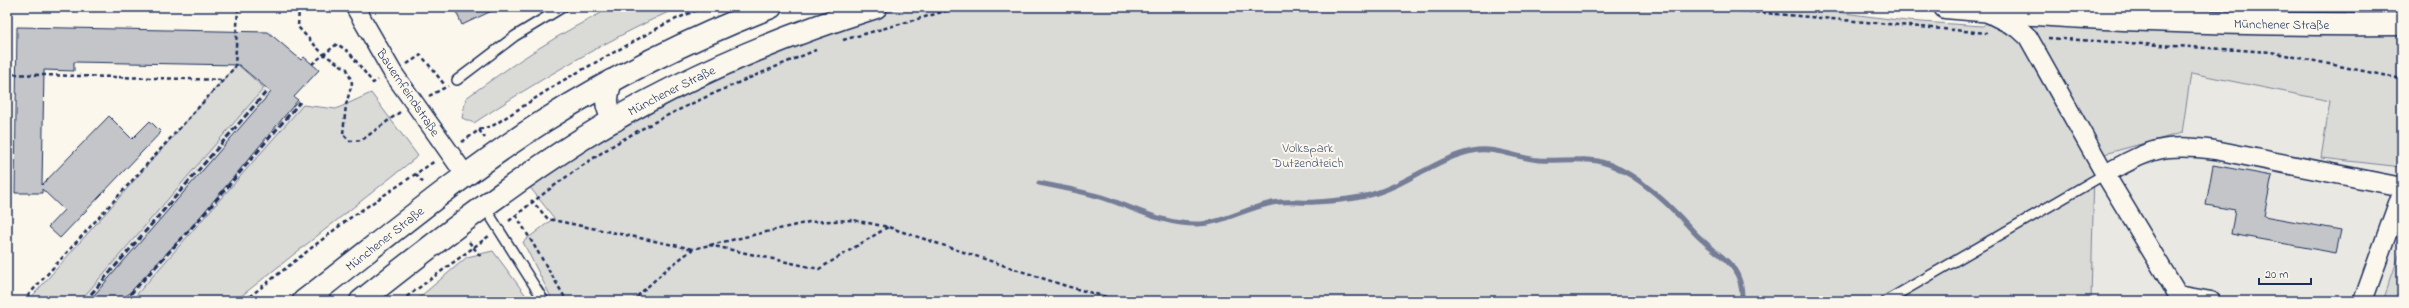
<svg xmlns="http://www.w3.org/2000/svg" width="2409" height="308" viewBox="0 0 2409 308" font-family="'Indie Flower',sans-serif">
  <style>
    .built { fill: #eae8e2 }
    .green { fill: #dadad7; stroke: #7a849a }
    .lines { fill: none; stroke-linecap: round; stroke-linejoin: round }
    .stream { stroke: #747e96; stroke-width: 5 }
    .building { fill: #c3c5c9; stroke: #1b2f5e }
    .service-casing { stroke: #1b2f5e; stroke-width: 12 }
    .minor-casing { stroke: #1b2f5e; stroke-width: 21 }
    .primary-casing { stroke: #1b2f5e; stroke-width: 25 }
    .path { stroke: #1b2f5e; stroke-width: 2.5; stroke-dasharray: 4 3; stroke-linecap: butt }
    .service { stroke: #fbf7ec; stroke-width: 9 }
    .minor { stroke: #fbf7ec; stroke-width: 18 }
    .primary { stroke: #fbf7ec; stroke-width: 22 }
    .rail { stroke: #1b2f5e; stroke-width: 3; stroke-dasharray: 6 3; stroke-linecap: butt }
    .minor-bridge-casing { stroke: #1b2f5e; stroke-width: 21; stroke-linecap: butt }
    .minor-bridge { stroke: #fbf7ec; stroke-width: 18 }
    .labels { text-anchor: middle; stroke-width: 4; stroke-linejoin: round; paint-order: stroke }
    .street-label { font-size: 13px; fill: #1b2f5e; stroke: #fbf7ec }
    .park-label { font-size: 13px; fill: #415176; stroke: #fbf7ec }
  </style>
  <rect width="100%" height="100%" fill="#fbf7ec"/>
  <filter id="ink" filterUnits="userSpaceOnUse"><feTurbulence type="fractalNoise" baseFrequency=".025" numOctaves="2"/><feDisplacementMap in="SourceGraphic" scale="8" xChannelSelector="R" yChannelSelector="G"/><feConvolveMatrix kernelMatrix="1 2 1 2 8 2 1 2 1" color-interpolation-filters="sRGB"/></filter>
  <g filter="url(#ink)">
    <path class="built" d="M2191,73L2330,101L2321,158L2402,167V247L2383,301H2091L2094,170L2104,154L2182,133Z
      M264,88L274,95L303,105L134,301H80Z"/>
    <path class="green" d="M614,7H679C607,40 540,79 474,123L462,118L466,98C512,65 561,31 614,7Z
      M905,7H1796L1906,21L1983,26L1990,19L2402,33V167L2321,158L2330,101L2191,73L2182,133L2104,154L2094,170L2091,301H553L523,242L554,218L529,186L633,118L747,63L871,17Z
      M237,64L264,88L80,301H28Z
      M371,93L418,156L235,301H131L303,105L336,109Z
      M2402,247V301H2383Z
      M493,251L530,301H415L467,257Z"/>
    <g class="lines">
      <path class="stream" d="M1039,183C1059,187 1081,191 1101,197C1133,207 1161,224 1196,224C1221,224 1246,208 1272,203C1286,200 1301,203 1315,202C1333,201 1354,199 1370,195C1407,185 1437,158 1472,151C1494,146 1517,158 1539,160C1558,161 1579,158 1598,161C1633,169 1670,205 1693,231C1715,256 1744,261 1742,301"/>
    </g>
    <path class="building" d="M454,7H500L462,25Z
      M17,27L268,32L301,60L304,57L319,70L294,97L298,100L237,173L194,224L122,301H89L271,92L239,65L74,62V71L44,70L42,185L109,116L132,139L150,121L161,132L60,238L48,227L64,210L42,189V193H15Z
      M2213,165L2272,176L2264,216L2341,230L2336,253L2231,234L2235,210L2206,205Z"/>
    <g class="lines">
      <defs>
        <path id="service" d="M457,80L515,36L563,7
          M484,206L544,301
          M1886,301L2105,174"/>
        <path id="minor" d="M355,7L393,73
          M1988,13L2018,28L2028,37L2105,174L2178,295L2211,301
          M440,139L466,176
          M2105,174C2151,149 2162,143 2215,150L2402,187
          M2363,301L2402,192"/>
        <g id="primary">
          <path id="s1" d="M1945,7C2097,21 2250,25 2402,24"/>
          <path d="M611,81C606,97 604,106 615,120"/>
          <path id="s2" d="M304,301C383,240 460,175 544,121C615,76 692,38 771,7"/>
          <path id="s3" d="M361,301C433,244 505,188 582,139C674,82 773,39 876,7"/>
        </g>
      </defs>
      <use href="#service" class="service-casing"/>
      <use href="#minor" class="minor-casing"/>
      <use href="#primary" class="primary-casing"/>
      <path class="path" d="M299,7L298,27L323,54L347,69L352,83L346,105L343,134L350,141L362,140L400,112
        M1699,7L1987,33
        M2048,38L2271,52L2402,79
        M843,40L960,7
        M312,64L337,44L349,52L373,83L378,80
        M407,64L421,55L444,84
        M7,74L224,80
        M429,96L448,86
        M479,130L485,138
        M462,142L479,130L494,125L562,81L667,23L704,7
        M416,174L424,184
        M531,200L548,219L693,249
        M516,215L567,301
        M509,221C542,194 576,169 612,146C676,107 747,79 816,50
        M469,242L482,258
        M709,245L819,269L888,227
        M23,301L235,67L238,7
        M244,301L347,220L435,161
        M401,301L489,236
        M632,301L668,268L693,249L809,222L853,220L888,227L1066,286L1122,301"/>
      <use href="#service" class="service"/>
      <use href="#minor" class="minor"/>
      <use href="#primary" class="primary"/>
      <path class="rail" d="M85,301L267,91
        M124,301L206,212L300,102"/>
      <defs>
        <path id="minor-bridge" d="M393,73L440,139"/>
      </defs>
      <use href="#minor-bridge" class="minor-bridge-casing"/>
      <use href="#minor-bridge" class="minor-bridge"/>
    </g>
  </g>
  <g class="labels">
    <g class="street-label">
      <text dy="5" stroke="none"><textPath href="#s1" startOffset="337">Münchener Straße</textPath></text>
      <text dy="5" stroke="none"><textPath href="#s3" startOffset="376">Münchener Straße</textPath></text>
      <text transform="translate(409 92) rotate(56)" y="5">Bauernfeindstraße</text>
      <text dy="5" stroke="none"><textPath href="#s2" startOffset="102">Münchener Straße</textPath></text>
    </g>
    <g class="park-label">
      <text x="1308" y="152">Volkspark<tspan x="1308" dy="15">Dutzendteich</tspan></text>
    </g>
  </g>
  <rect width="2409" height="308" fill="none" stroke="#fbf7ec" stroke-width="24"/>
  <rect x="12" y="12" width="2385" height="284" fill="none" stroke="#1b2f5e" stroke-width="1.5" filter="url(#ink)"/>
  <path d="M2259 278v6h52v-6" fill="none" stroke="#1b2f5e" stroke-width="2"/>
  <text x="2265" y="278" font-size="12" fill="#1b2f5e" stroke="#fbf7ec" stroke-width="3" paint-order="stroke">20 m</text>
</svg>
